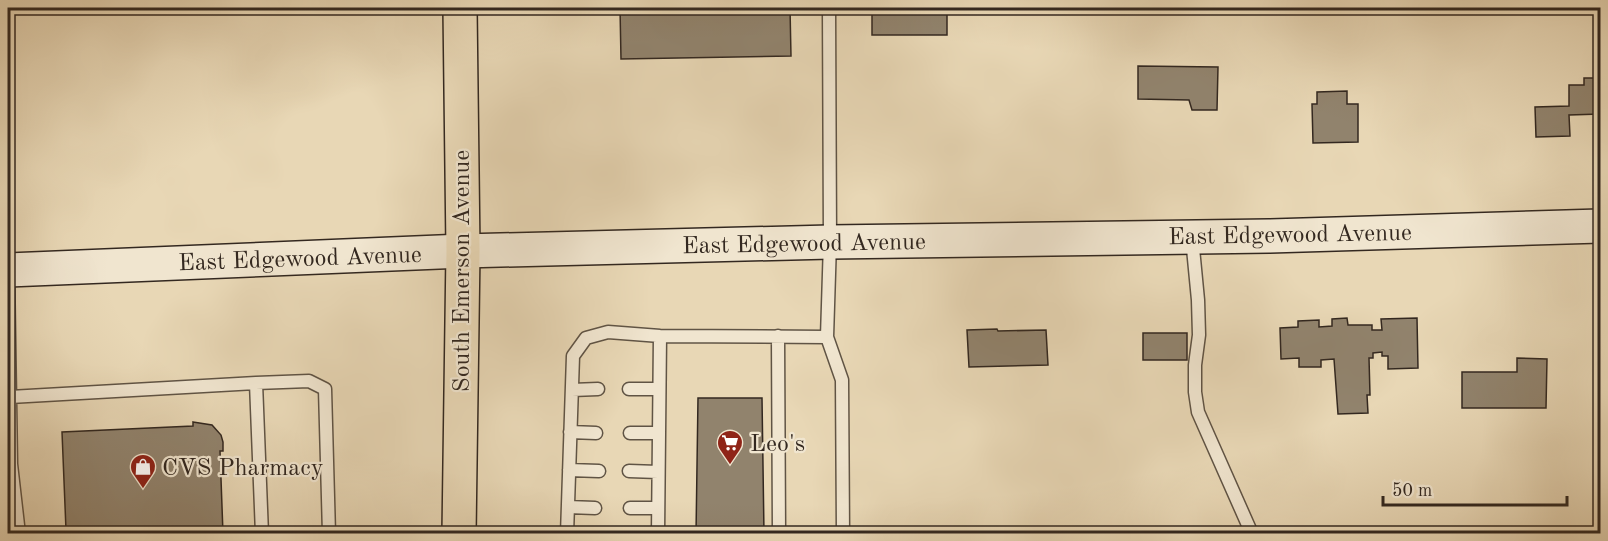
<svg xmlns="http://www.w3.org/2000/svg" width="1608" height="541" viewBox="0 0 1608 541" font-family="'Old Standard TT',serif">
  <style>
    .building { fill: #91836d; stroke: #332820; stroke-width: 1.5 }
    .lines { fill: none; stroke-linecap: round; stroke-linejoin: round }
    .lane-casing { stroke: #605445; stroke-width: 15 }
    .secondary-casing { stroke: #332820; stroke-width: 36 }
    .primary-casing { stroke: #332820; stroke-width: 36 }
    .lane { stroke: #f0e5cf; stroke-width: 12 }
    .secondary { stroke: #f0e5cf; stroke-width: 33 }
    .primary { stroke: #e8d7b5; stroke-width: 33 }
    .labels { text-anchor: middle; stroke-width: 4.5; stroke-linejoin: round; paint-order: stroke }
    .street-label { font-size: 24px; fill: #332820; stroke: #f0e5cf }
    .poi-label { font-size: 24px; fill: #332820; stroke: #f0e5cf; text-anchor: start }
  </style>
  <rect width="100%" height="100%" fill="#e8d7b5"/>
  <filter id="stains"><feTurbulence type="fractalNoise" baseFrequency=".00333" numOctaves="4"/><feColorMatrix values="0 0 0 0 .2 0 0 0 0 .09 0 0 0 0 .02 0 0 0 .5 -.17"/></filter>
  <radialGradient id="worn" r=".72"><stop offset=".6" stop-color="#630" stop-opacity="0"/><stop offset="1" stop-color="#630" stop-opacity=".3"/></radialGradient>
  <path class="building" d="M620,8H790L791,56L621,59Z
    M872,8H947V35H872Z
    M1138,66L1218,67L1217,110H1192L1189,100L1138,99Z
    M1584,78H1600V114L1569,115L1570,136L1536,137L1535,107L1569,106V85H1584Z
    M1347,91V104H1358V142L1313,143L1312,104H1317V92Z
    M1347,318L1348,325H1372V330H1382L1381,319L1417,318L1418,368L1388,369V356H1382V352L1373,353V358H1369L1370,395H1367L1368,413L1338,414L1334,359L1321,360V367H1299V358L1281,359L1280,328L1298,327V321L1319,320V327L1332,326V319Z
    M997,329L998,331L1046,330L1048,365L969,367L967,330Z
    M1143,333H1187V360H1143Z
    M1517,358L1547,359L1546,408H1462V372H1517Z
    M698,398H762L764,534H696Z
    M193,422L212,425L221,435L223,442V451H220L223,534H70L66,530L62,432L193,426Z"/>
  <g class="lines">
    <defs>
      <path id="lane" d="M829,8L830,242L827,337L842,380L843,534
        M1192,238L1198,300L1199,335L1195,365V392L1198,412L1252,534
        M8,271L11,464L19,534
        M778,336L779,534
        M629,389H659
        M572,390L598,389
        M10,397L256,383
        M570,432L596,433
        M630,433H659
        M569,470L599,471
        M629,471L658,472
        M568,507L595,508
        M630,508H658
        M262,534L256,383L309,381L325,389L329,534
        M567,534L573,356L586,338L608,332L660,336L827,337
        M658,534L660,336"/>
      <path id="secondary" d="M8,270L463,251L830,242L1269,236L1600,226"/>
      <path id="primary" d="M459,534L463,251L460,8"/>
    </defs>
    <use href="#lane" class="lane-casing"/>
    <use href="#secondary" class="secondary-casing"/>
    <use href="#primary" class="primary-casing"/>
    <use href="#lane" class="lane"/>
    <use href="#secondary" class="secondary"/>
    <use href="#primary" class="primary"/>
  </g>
  <defs>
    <symbol id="supermarket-pin" viewBox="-11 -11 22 30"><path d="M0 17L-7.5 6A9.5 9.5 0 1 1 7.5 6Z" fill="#8f2418" stroke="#f0e5cf"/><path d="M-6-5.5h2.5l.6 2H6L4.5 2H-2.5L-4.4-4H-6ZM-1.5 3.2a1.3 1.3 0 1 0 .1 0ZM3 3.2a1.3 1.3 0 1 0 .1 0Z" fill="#fff"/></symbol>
    <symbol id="shop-pin" viewBox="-11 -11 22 30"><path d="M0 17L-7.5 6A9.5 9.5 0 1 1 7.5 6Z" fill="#8f2418" stroke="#f0e5cf"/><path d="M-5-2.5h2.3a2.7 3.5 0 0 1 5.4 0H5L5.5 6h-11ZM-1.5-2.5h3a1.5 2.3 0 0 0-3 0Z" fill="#fff"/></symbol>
  </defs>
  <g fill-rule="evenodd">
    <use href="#supermarket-pin" x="715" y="428" width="30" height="40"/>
    <use href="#shop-pin" x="128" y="452" width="30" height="40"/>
  </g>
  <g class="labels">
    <g class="street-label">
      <text transform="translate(1290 234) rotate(-1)" y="8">East Edgewood Avenue</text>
      <text transform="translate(804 243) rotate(-1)" y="8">East Edgewood Avenue</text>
      <text transform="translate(300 258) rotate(-2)" y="8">East Edgewood Avenue</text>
      <text transform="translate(461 271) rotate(-90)" y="8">South Emerson Avenue</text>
    </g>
    <g class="poi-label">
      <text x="750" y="451">Leo's</text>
      <text x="162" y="475">CVS Pharmacy</text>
    </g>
  </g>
  <rect width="1608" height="541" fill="none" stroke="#e8d7b5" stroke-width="30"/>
  <rect x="9" y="9" width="1590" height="523" fill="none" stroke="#332820" stroke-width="3"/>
  <rect x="15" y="15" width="1578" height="511" fill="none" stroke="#332820" stroke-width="1.5"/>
  <path d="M1383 496v9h184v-9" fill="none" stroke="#332820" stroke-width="3"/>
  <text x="1392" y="496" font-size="18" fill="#332820" stroke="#f0e5cf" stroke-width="4.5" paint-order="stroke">50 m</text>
  <rect width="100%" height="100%" filter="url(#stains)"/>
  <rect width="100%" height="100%" fill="url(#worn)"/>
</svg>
